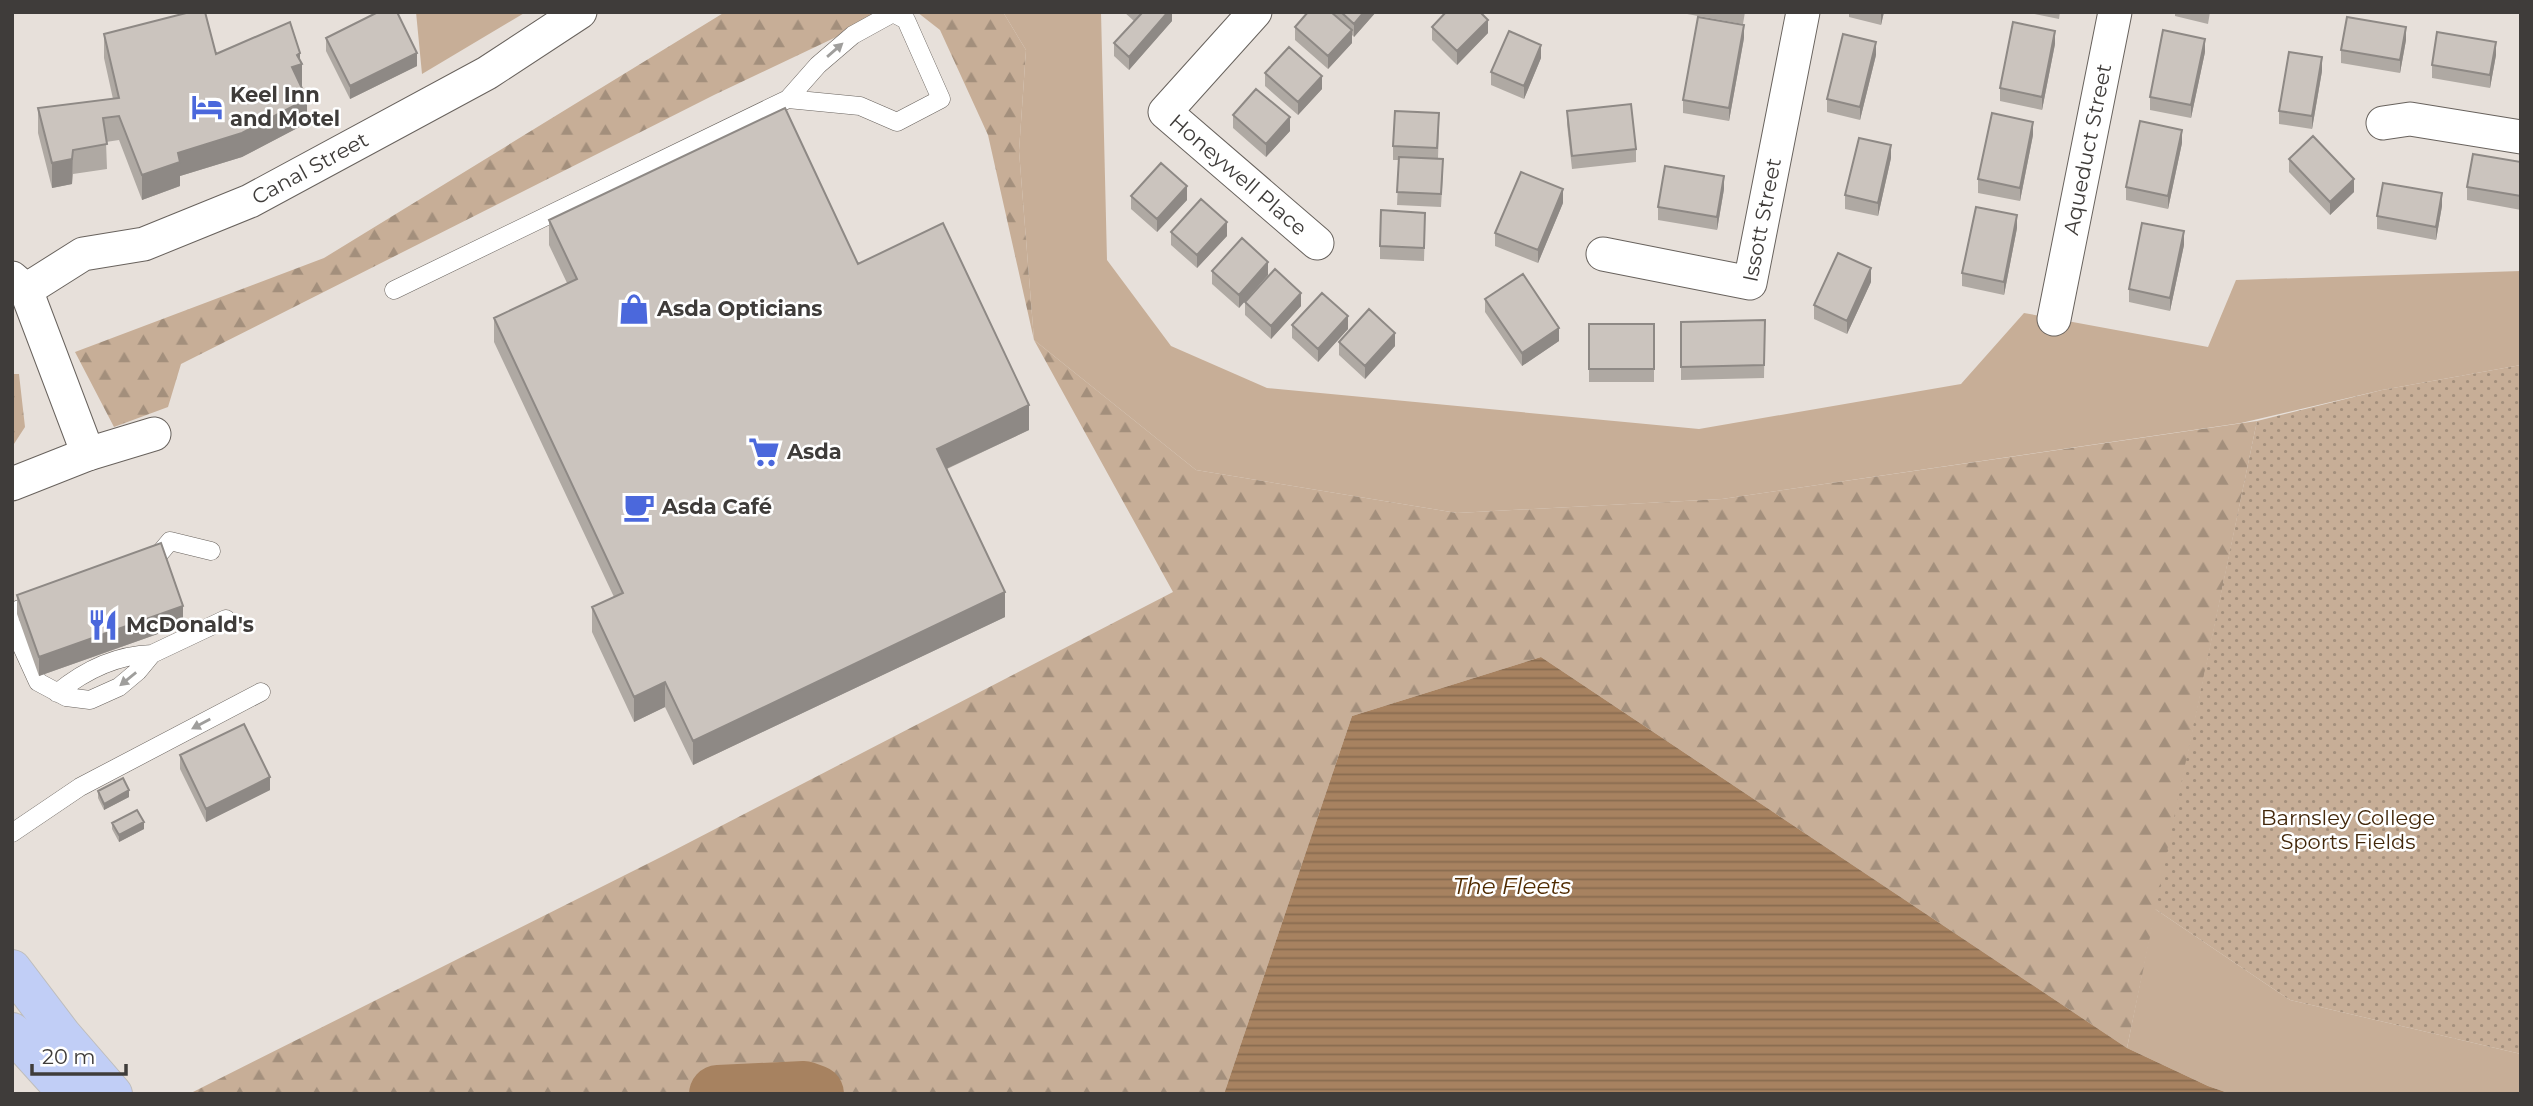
<svg xmlns="http://www.w3.org/2000/svg" width="2533" height="1106" viewBox="0 0 2533 1106" font-family="Montserrat,sans-serif">
  <style>
    .grass { fill: #c7ae97 }
    .forest { fill: url(#forest-firs) }
    .park { fill: url(#park-dots) }
    .water { fill: url(#water-rules) }
    .lines { fill: none; stroke-linecap: round; stroke-linejoin: round }
    .river { stroke: #a78260; stroke-width: 58 }
    .lane-casing { stroke: #68625d; stroke-width: 19 }
    .street-casing { stroke: #68625d; stroke-width: 35 }
    .primary-casing { stroke: #bebdbc; stroke-width: 40 }
    .lane { stroke: #fff; stroke-width: 18 }
    .street { stroke: #fff; stroke-width: 33 }
    .primary { stroke: #c1cef6; stroke-width: 38 }
    .wall { fill: #afa9a3 }
    .shaded-wall { fill: #8e8985 }
    .building { fill: #cbc4be; stroke: #8e8985; stroke-width: 2 }
    .oneway { fill: #9f9e9c }
    .labels { text-anchor: middle; stroke-width: 5; stroke-linejoin: round; paint-order: stroke }
    .poi-label { font-size: 21px; font-weight: bold; fill: #3f3c3a; stroke: #fff; text-anchor: start }
    .street-label { font-size: 21px; fill: #3f3c3a; stroke: #fff }
    .park-label { font-size: 21px; fill: #42270a; stroke: #fff }
    .water-label { font-size: 23px; font-style: italic; fill: #502b00; stroke: #fff }
  </style>
  <defs>
    <pattern id="forest-firs" width="22" height="20" patternUnits="userSpaceOnUse" patternTransform="scale(1.75)"><rect width="22" height="20" fill="#c7ae97"/><path d="M5 1l3.5 6h-7zM16 11l3.5 6h-7z" fill="#a38f7c"/></pattern>
    <pattern id="park-dots" width="8" height="8" patternUnits="userSpaceOnUse" patternTransform="scale(1.75)"><rect width="8" height="8" fill="#c7ae97"/><path d="M2 2h.1M6 6h.1" fill="none" stroke="#a38f7c" stroke-width="1.8" stroke-linecap="round"/></pattern>
    <pattern id="water-rules" width="6" height="5" patternUnits="userSpaceOnUse" patternTransform="scale(1.75)"><rect width="6" height="5" fill="#a78260"/><path d="M0 2.5h6" fill="none" stroke="#896c50"/></pattern>
  </defs>
  <rect width="100%" height="100%" fill="#e7e0da"/>
  <path class="grass" d="M416,12H526L422,74Z
    M1003,12H1101L1107,260L1171,346L1267,388L1699,429L1961,384L2024,313L2208,347L2236,280L2521,271V365L2382,390L2241,423L1722,499L1457,513L1196,470L1034,340L1019,151L1026,50Z
    M2155,909L2290,1000L2521,1054V1094H2231L2208,1086L2127,1048Z"/>
  <path class="forest" d="M725,12H889L714,95L181,364L168,407L114,427L75,352L324,258Z
    M917,12H1003L1026,50L1019,151L1034,340L1196,470L1457,513L1722,499L2257,421L2127,1048L1541,657L1352,716L1224,1094H189L665,855L1173,592L1034,340L988,135L940,30Z
    M12,374H19L25,427L12,447Z"/>
  <path class="park" d="M2521,365V1054L2290,1000L2155,909L2257,421L2382,390Z"/>
  <path class="water" d="M1541,657L2127,1048L2208,1086L2231,1094H1224L1352,716Z"/>
  <g class="lines">
    <path class="river" d="M718,1094L804,1090L815,1094"/>
    <defs>
      <path id="lane" d="M394,290L788,99L818,65L853,35L893,13L906,20L941,99L897,122L860,106L788,99
        M144,563L155,559L170,541L211,551
        M12,612L39,602
        M12,625L38,682L66,697L90,700L119,687L138,671L152,654L226,619
        M57,693C85,670 116,655 152,654
        M12,833L80,787L261,692"/>
      <g id="street">
        <path id="s1" d="M1255,12L1165,112L1317,243"/>
        <path d="M2383,123L2410,119L2521,137"/>
        <path id="s2" d="M1603,254L1750,283L1803,12"/>
        <path d="M12,278L26,290L88,454"/>
        <path id="s3" d="M26,290L83,254L144,244L250,201L487,73L580,12"/>
        <path id="s4" d="M2054,319L2115,12"/>
        <path d="M12,484L88,454L154,434"/>
      </g>
      <path id="primary" d="M12,969L62,1035L113,1094
        M12,1032L68,1094"/>
    </defs>
    <use href="#lane" class="lane-casing"/>
    <use href="#street" class="street-casing"/>
    <use href="#primary" class="primary-casing"/>
    <use href="#lane" class="lane"/>
    <use href="#street" class="street"/>
    <use href="#primary" class="primary"/>
  </g>
  <path class="wall" d="M1124,12H1172V21L1129,70L1114,56V43L1134,21Z
    M1308,12H1376L1354,37L1352,35V43L1328,69L1295,40V27Z
    M1676,12H1745L1743,24Z
    M1849,12H1884L1881,25L1849,17Z
    M2025,12H2060L2059,19Z
    M2175,12H2210L2208,24L2175,16Z
    M1432,27L1488,33L1457,65L1432,40Z
    M104,34L216,54L300,62L302,87L307,123L242,157L180,176V186L142,200L119,140L106,142L107,169L73,174L72,184L52,188L38,133V108L113,99L104,58Z
    M326,38L417,66L350,99L326,51Z
    M1744,38L1729,121L1683,113V100Z
    M2406,40L2400,73L2341,63V50Z
    M2055,44L2042,110L2000,101V88Z
    M2205,52L2191,118L2150,110V97Z
    M1876,55L1860,120L1827,112V99Z
    M2496,55L2490,88L2432,78V65Z
    M1541,58L1524,99L1491,85V72Z
    M2322,71L2312,129L2279,124V111Z
    M1265,73L1322,89L1298,115L1265,86Z
    M1567,111L1636,149V162L1572,169L1567,124Z
    M1233,115L1290,131L1266,157L1233,128Z
    M1439,127L1438,158L1443,172L1441,207L1397,205L1399,160H1393V146Z
    M2033,135L2020,201L1978,193V179Z
    M2182,143L2168,209L2126,200V187Z
    M1891,158L1878,216L1845,209V195Z
    M2289,159L2354,192L2330,215L2289,172Z
    M2521,162V210L2467,200V187Z
    M1724,189L1717,230L1658,220V207Z
    M1131,196L1187,200L1157,232L1131,209Z
    M1563,203L1538,263L1495,246V233Z
    M2442,206L2436,240L2377,229V216Z
    M549,220L858,264L1029,430L947,469L1005,617L693,765L665,707L634,722L592,632V607L614,597L494,342V318L567,283L549,245Z
    M1425,226L1424,261L1380,259V246Z
    M2017,228L2004,295L1962,286V273Z
    M1171,232L1227,236L1197,268L1171,245Z
    M2184,245L2170,311L2129,302V289Z
    M1212,271L1268,275L1239,308L1212,284Z
    M1871,282L1847,334L1814,319V305Z
    M1485,299L1559,341L1522,366L1485,312Z
    M1245,302L1301,306L1271,339L1245,315Z
    M1765,320L1764,378L1681,380V322Z
    M1589,324H1654V382H1589Z
    M1292,325L1348,329L1318,362L1292,338Z
    M1339,342L1395,346L1365,379L1339,355Z
    M17,595L183,625L39,676L17,614Z
    M180,755L270,790L206,822L180,769Z
    M98,791L129,797L104,810L98,798Z
    M112,823L144,829L119,842L112,829Z"/>
  <path class="shaded-wall" d="M1168,12H1172V21L1129,70V57Z
    M1364,12H1376L1354,37V24Z
    M1881,12H1884L1881,25Z
    M1488,20V33L1457,65V51Z
    M1744,25V38L1729,121V108Z
    M2406,27V40L2400,73V60Z
    M1352,30V43L1328,69V56Z
    M2055,31V44L2042,110V97Z
    M2205,39V52L2191,118V105Z
    M1876,42V55L1860,120V107Z
    M2496,42V55L2490,88V75Z
    M1541,45V58L1524,99V86Z
    M300,53V65L302,64V89L292,67L297,55Z
    M417,53V66L350,99V86Z
    M2322,57V71L2312,129V116Z
    M1322,76V89L1298,115V102Z
    M307,99V123L242,157L180,176V186L142,200V175L178,153Z
    M1290,117V131L1266,157V144Z
    M2033,122V135L2020,201V188Z
    M2182,130V143L2168,209V196Z
    M1891,145V158L1878,216V203Z
    M73,150L72,184L52,188V163Z
    M1724,176V189L1717,230V217Z
    M2354,179V192L2330,215V202Z
    M1187,186V200L1157,232V219Z
    M1563,189V203L1538,263V250Z
    M2442,193V206L2436,240V227Z
    M2017,215V228L2004,295V282Z
    M1227,222V236L1197,268V255Z
    M2184,231V245L2170,311V298Z
    M1268,262V275L1239,308V295Z
    M1871,268V282L1847,334V321Z
    M1301,293V306L1271,339V326Z
    M1348,316V329L1318,362V349Z
    M1559,328V341L1522,366V353Z
    M1395,333V346L1365,379V366Z
    M1029,405V430L937,473V449Z
    M1005,592V617L693,765V741Z
    M183,606V625L39,676V657Z
    M665,682V707L634,722V697Z
    M270,777V790L206,822V809Z
    M129,790V797L104,810V804Z
    M144,822V829L119,842V835Z"/>
  <path class="building" d="M190,12H205L216,54L290,22L300,53L297,55L302,64L292,67L307,99L242,133L178,153L180,162L142,175L119,116L103,118L107,144L73,150L72,159L52,163L38,108L119,98L104,34Z
    M378,12H397L417,53L350,86L326,38Z
    M1139,12H1168L1129,57L1114,43L1141,14Z
    M1308,12H1331L1352,30L1328,56L1295,27Z
    M1341,12H1364L1354,24Z
    M1446,12H1480L1488,20L1457,51L1432,27Z
    M1698,17L1744,25L1729,108L1683,100Z
    M2347,17L2406,27L2400,60L2341,50Z
    M2013,22L2055,31L2042,97L2000,88Z
    M2163,30L2205,39L2191,105L2150,97Z
    M1509,31L1541,45L1524,86L1491,72Z
    M2437,32L2496,42L2490,75L2432,65Z
    M1843,34L1876,42L1860,107L1827,99Z
    M1289,47L1322,76L1298,102L1265,73Z
    M2289,52L2322,57L2312,116L2279,111Z
    M1256,89L1290,117L1266,144L1233,115Z
    M1631,104L1636,149L1572,156L1567,111Z
    M785,108L858,264L943,223L1029,405L937,449L1005,592L693,741L665,682L634,697L592,607L623,593L494,318L577,279L549,220Z
    M1395,111L1439,113L1437,148L1393,146Z
    M1992,113L2033,122L2020,188L1978,179Z
    M2140,121L2182,130L2168,196L2126,187Z
    M2313,136L2354,179L2330,202L2289,159Z
    M1859,138L1891,145L1878,203L1845,195Z
    M2473,154L2521,162V196L2467,187Z
    M1399,157L1443,159L1441,194L1397,192Z
    M1161,163L1187,186L1157,219L1131,196Z
    M1665,166L1724,176L1717,217L1658,207Z
    M1521,172L1563,189L1538,250L1495,233Z
    M2383,183L2442,193L2436,227L2377,216Z
    M1201,199L1227,222L1197,255L1171,232Z
    M1976,207L2017,215L2004,282L1962,273Z
    M1381,210L1425,213L1424,248L1380,246Z
    M2142,223L2184,231L2170,298L2129,289Z
    M1242,238L1268,262L1239,295L1212,271Z
    M1838,253L1871,268L1847,321L1814,305Z
    M1275,269L1301,293L1271,326L1245,302Z
    M1523,274L1559,328L1522,353L1485,299Z
    M1322,293L1348,316L1318,349L1292,325Z
    M1369,309L1395,333L1365,366L1339,342Z
    M1765,320L1764,365L1681,367V322Z
    M1589,324H1654V369H1589Z
    M161,543L183,606L39,657L17,595Z
    M244,724L270,777L206,809L180,755Z
    M123,778L129,790L104,804L98,791Z
    M137,810L144,822L119,835L112,823Z"/>
  <defs><path id="oneway-solid" d="M-6-.8H1V-3.2L6.5 0L1 3.2V.8H-6Z" transform="scale(1.75)"/></defs>
  <g class="oneway">
    <use href="#oneway-solid" transform="translate(835 50) rotate(-41)"/>
    <use href="#oneway-solid" transform="translate(128 679) rotate(141)"/>
    <use href="#oneway-solid" transform="translate(201 724) rotate(152)"/>
  </g>
  <defs>
    <symbol id="hotel-bare" viewBox="-9 -9 18 18"><path d="M-6-4.5h1.5V1H6V5H4.5V3h-9V5H-6ZM-4 0a1.8 1.8 0 1 1 3.6 0ZM.5 0V-2.5h3Q6-2.5 6 0Z" fill="#4b68dc" stroke="#fff" stroke-width="2.5" paint-order="stroke"/></symbol>
    <symbol id="shop-bare" viewBox="-9 -9 18 18"><path d="M-5-2.5h2.3a2.7 3.5 0 0 1 5.4 0H5L5.5 6h-11ZM-1.5-2.5h3a1.5 2.3 0 0 0-3 0Z" fill="#4b68dc" stroke="#fff" stroke-width="2.5" paint-order="stroke"/></symbol>
    <symbol id="supermarket-bare" viewBox="-9 -9 18 18"><path d="M-6-5.5h2.5l.6 2H6L4.5 2H-2.5L-4.4-4H-6ZM-1.5 3.2a1.3 1.3 0 1 0 .1 0ZM3 3.2a1.3 1.3 0 1 0 .1 0Z" fill="#4b68dc" stroke="#fff" stroke-width="2.5" paint-order="stroke"/></symbol>
    <symbol id="cafe-bare" viewBox="-9 -9 18 18"><path d="M-5.5-4.5H6V0H3Q3 3.5 0 3.5H-2.5Q-5.5 3.5-5.5 0ZM3-3.2v2h1.7v-2ZM-6 4.5H4V6H-6Z" fill="#4b68dc" stroke="#fff" stroke-width="2.5" paint-order="stroke"/></symbol>
    <symbol id="restaurant-bare" viewBox="-9 -9 18 18"><path d="M-5-6h1v4h1v-4h1v4h1v-4h1v5L-1.5 .5V6h-2V.5L-5-1ZM5-6V6H3V1.5H1.5Q1.5-4 5-6Z" fill="#4b68dc" stroke="#fff" stroke-width="2.5" paint-order="stroke"/></symbol>
  </defs>
  <g fill-rule="evenodd">
    <use href="#hotel-bare" x="185" y="85" width="44" height="44"/>
    <use href="#shop-bare" x="612" y="287" width="44" height="44"/>
    <use href="#supermarket-bare" x="742" y="430" width="44" height="44"/>
    <use href="#cafe-bare" x="617" y="485" width="44" height="44"/>
    <use href="#restaurant-bare" x="81" y="603" width="44" height="44"/>
  </g>
  <g class="labels">
    <g class="poi-label">
      <text x="230" y="102">Keel Inn<tspan x="230" dy="24">and Motel</tspan></text>
      <text x="657" y="316">Asda Opticians</text>
      <text x="787" y="459">Asda</text>
      <text x="662" y="514">Asda Café</text>
      <text x="126" y="632">McDonald's</text>
    </g>
    <g class="street-label">
      <text dy="7" stroke="none"><textPath href="#s4" startOffset="173">Aqueduct Street</textPath></text>
      <text dy="7" stroke="none"><textPath href="#s3" startOffset="312">Canal Street</textPath></text>
      <text dy="7" stroke="none"><textPath href="#s1" startOffset="231">Honeywell Place</textPath></text>
      <text dy="7" stroke="none"><textPath href="#s2" startOffset="214">Issott Street</textPath></text>
    </g>
    <g class="park-label">
      <text x="2348" y="825">Barnsley College<tspan x="2348" dy="24">Sports Fields</tspan></text>
    </g>
    <g class="water-label">
      <text x="1512" y="894">The Fleets</text>
    </g>
  </g>
  <rect width="2533" height="1106" fill="none" stroke="#3f3c3a" stroke-width="28"/>
  <path d="M32 1064v10h94v-10" fill="none" stroke="#3f3c3a" stroke-width="3.5"/>
  <text x="42" y="1064" font-size="21" fill="#3f3c3a" stroke="#ffffff" stroke-width="5" paint-order="stroke">20 m</text>
</svg>
